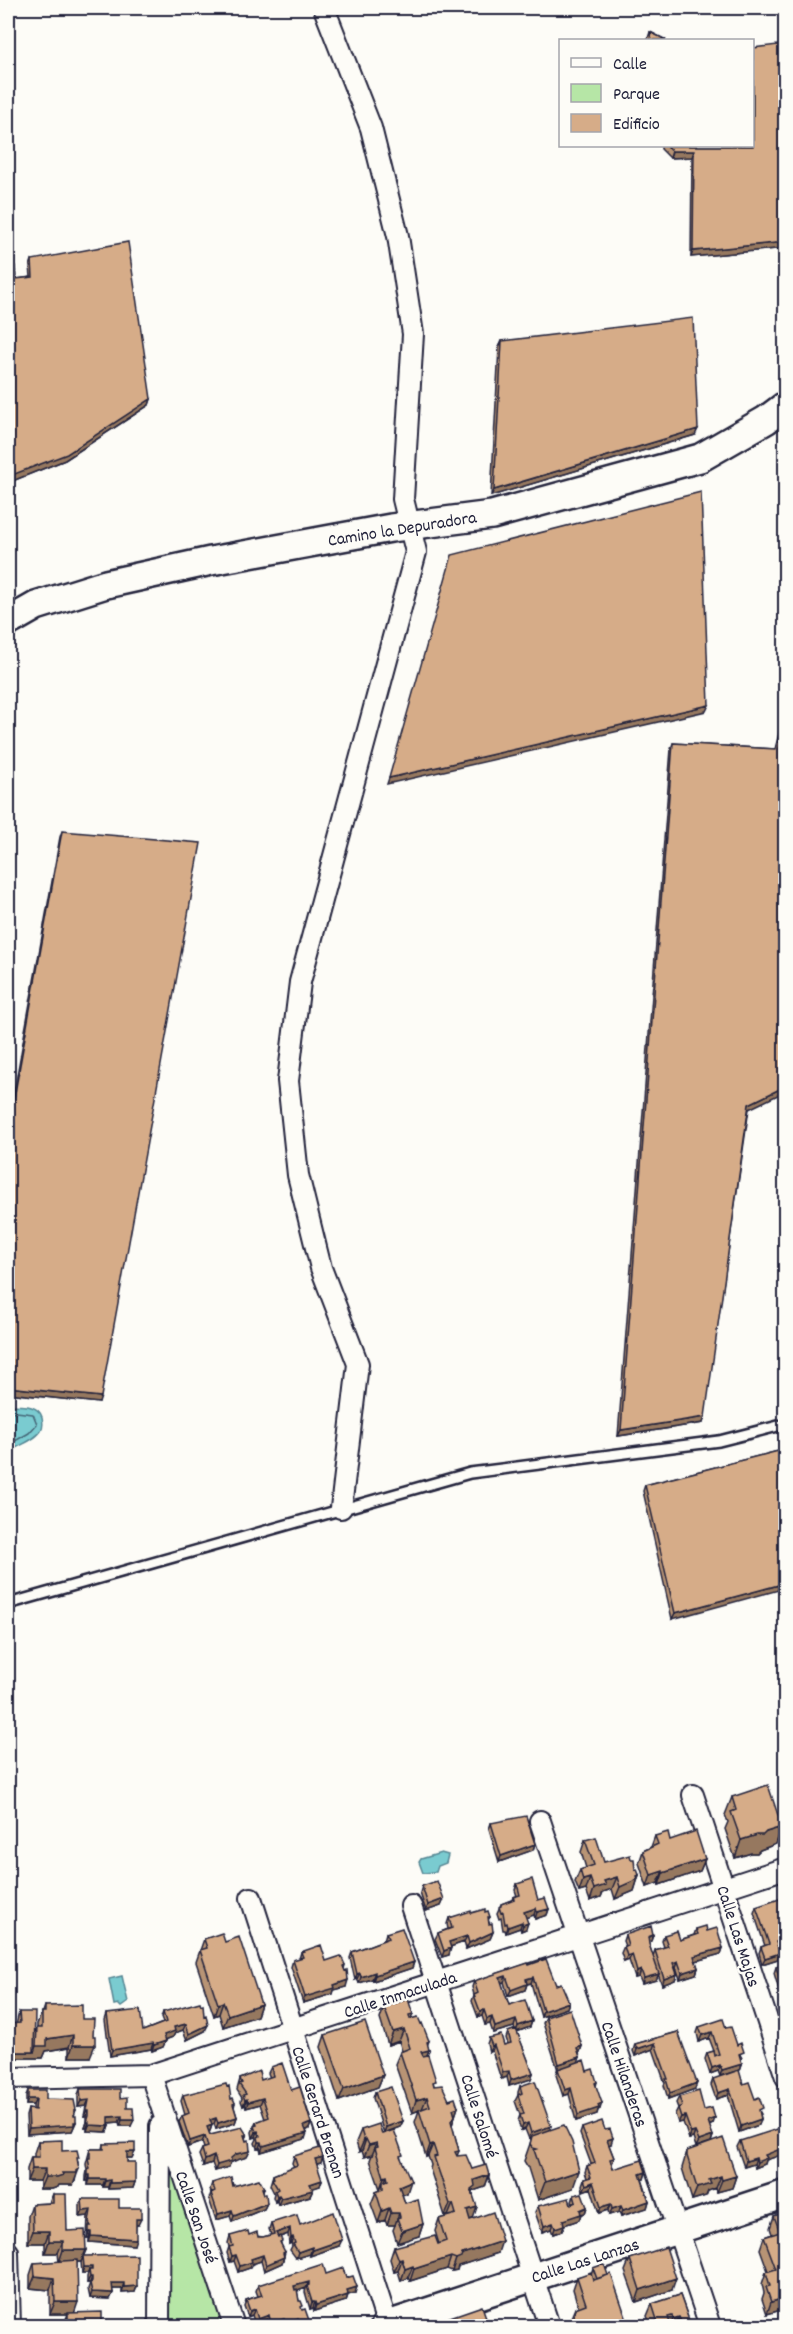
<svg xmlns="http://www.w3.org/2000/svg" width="793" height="2334" viewBox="0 0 793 2334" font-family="Dekko,sans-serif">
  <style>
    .green { fill: #b6e6a6; stroke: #6c8470; stroke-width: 1.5 }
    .water { fill: #7acbd0; stroke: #578794; stroke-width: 1.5 }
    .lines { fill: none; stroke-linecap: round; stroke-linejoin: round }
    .shore { stroke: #456677; stroke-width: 1.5 }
    .lane-casing { stroke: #22223b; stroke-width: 14 }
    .street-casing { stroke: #22223b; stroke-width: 24 }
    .secondary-casing { stroke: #22223b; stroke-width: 32 }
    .lane { stroke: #fdfcf7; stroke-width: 9 }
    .street { stroke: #fdfcf7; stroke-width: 20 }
    .secondary { stroke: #fdfcf7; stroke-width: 27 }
    .wall { fill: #b89475; stroke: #22223b; stroke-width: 1.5 }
    .shaded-wall { fill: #96785f; stroke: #22223b; stroke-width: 1.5 }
    .building { fill: #d6ac88; stroke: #22223b; stroke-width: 1.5 }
    .labels { text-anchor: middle; stroke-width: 5; stroke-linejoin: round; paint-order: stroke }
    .street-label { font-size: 18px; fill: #22223b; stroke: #fdfcf7 }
  </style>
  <rect width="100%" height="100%" fill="#fdfcf7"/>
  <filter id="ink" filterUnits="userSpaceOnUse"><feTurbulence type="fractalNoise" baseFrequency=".0167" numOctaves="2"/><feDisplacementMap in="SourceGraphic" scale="12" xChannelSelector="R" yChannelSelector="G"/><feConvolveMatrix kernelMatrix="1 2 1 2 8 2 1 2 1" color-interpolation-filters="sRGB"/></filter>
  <g filter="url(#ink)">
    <path class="green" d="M160,2108L234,2326H159Z"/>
    <path class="water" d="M8,1405C19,1406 38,1403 42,1417C43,1422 44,1427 41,1431C34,1441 18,1446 8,1452Z
      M441,1853L448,1855L446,1863L438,1866L436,1872L423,1873L419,1862L421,1859Z
      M122,1976L128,2002L121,2007L118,2004L114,2005L109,1979Z"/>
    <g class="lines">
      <path class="shore" d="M8,1411L33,1414L37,1424L29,1433L8,1445"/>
      <defs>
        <path id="lane" d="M8,1604L470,1473L719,1441L786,1424"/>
        <path id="street" d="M324,8L371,128L398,236L413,334L403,499L416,552L300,982L288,1081L298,1175L321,1268L358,1364L341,1508
          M693,1795L786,2077
          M540,1821L710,2326
          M251,1898L388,2326
          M411,1906L549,2326
          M151,2075L234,2326
          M8,2078L151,2075L786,1868
          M8,2252L10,2326
          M159,2326L160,2126"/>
        <path id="secondary" d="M8,622L36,606L106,584L211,561L391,528L492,515L700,458L766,420L786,405
          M385,2326L786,2194"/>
      </defs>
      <use href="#lane" class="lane-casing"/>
      <use href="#street" class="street-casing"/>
      <use href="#secondary" class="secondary-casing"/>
      <use href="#lane" class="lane"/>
      <use href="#street" class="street"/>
      <use href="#secondary" class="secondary"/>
    </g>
    <path class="wall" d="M650,32L666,40H648V38Z
      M786,44V248L691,257L692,157L670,158L661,149V146H753Z
      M32,260L151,399L149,405L65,460L10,482L8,469V265L16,279L31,277L30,266Z
      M502,341L695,435L491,496L499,347Z
      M783,718L749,1109L703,1423L618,1436L671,749L673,743L775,749Z
      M62,831L99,1403L8,1393V1125L60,837Z
      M786,1449L672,1619L643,1491L645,1485Z
      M732,1797L782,1827L776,1844L760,1850L757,1853H751L735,1858L725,1829L728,1822L725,1815Z
      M786,1810V1824H785L784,1814Z
      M491,1823L535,1844L533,1850L499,1862L489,1829Z
      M655,1836L670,1840L705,1859L700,1871L659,1885L658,1883L647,1887L639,1863L643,1851L651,1847Z
      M585,1840L604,1862L635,1870L639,1875L634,1891L615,1899L612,1889L603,1892L601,1897L590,1901L586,1890L579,1892L575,1882L580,1870L586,1868L581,1852Z
      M517,1884L549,1909L547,1915L535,1919L534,1915L526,1917V1929L521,1931L520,1928L506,1933L505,1930H503L501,1918L499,1919L497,1913L501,1904L512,1900L513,1897L517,1896L515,1890Z
      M422,1886L444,1899L441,1906L426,1911L420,1893Z
      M786,1899V1944L778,1947V1959L762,1964L759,1953L761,1947L765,1946L754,1913L756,1907Z
      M485,1912L490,1917L488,1920L493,1932L490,1939L466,1949L464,1942L450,1947L449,1955L442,1957L435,1939L438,1933L448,1929L447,1924L449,1918L471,1913Z
      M696,1929L707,1931L723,1948L721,1954L696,1961L698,1968L696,1974L680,1979L676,1967H675L677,1974L675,1980L662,1985L658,1974L656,1980L642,1984L639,1977L635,1978L629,1960L624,1962L621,1953L624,1946H625L623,1941L625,1935H653L651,1941L648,1942L653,1956L655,1950L664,1947L662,1941L664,1935L680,1940L694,1935Z
      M386,1933L414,1962L412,1968L373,1981L372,1979L359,1983L357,1979L355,1980L350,1958L352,1952L384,1940Z
      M204,1939L225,1942L261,2004L257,2016L223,2027L219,2014L214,2016L196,1962Z
      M301,1952L326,1961L345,1965L344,1969L346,1987L334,1990L333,1994L303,2003L291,1967L293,1960L299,1959Z
      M786,1964V2003L783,2004L774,1973L776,1967Z
      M529,1965L556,1985L569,2002L567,2008L541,2017L531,1983L527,1984L525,1990L508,1996L504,1982L501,1983L509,2005L532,2021L530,2027L517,2032L533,2073L531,2079L509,2086L507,2077L501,2079L492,2051L489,2052L487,2044L489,2038L504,2045L508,2044L506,2038L508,2032L515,2030L514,2027L493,2033L490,2024L485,2025L482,2016L478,2017L472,2001L474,1995L472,1987L474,1981Z
      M45,2006L82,2019L90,2057H69V2047L46,2051L43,2058H8L19,2012L34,2034L37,2028V2024L42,2012H43Z
      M384,2007L413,2014L411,2018L427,2045L429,2050L427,2055L434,2086L449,2100L458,2107L452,2125L459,2151L457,2156L472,2169L489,2175L485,2187L473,2191V2219L498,2253L458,2266L457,2270L452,2271L447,2269L410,2281L408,2278L401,2281L398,2271L394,2272L390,2259L394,2247L439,2244L435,2231L439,2219L449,2216H445L430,2169L431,2165L428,2156L426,2157L415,2122L419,2110L422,2109L412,2113L395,2064L400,2052L402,2051L399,2041L388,2045L380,2019Z
      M163,2012L205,2031L187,2040L183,2030L175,2033L173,2037L165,2040L163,2047L152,2051L151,2049L110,2056L105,2020L107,2014L143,2031L163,2023L161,2018Z
      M546,2017L582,2046L580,2052L579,2053L580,2057L578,2062L587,2071L597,2082L596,2086L600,2109L598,2110L597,2114L576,2121L569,2094L563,2096L556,2075L558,2070L543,2023Z
      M699,2027L726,2028L742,2058L741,2059L742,2064L740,2070L720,2076L718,2071L710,2074L705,2059L707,2053L714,2051L709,2038L699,2042L697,2033Z
      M678,2032L695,2089L668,2099L664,2085L665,2083L653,2049L635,2056L633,2051L635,2044Z
      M325,2035L383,2075L378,2087L339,2101L321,2047Z
      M271,2067L291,2090L311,2123L309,2129L306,2131L305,2139L261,2152L260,2148H257L255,2143L257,2139L256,2137L253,2138L252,2132L256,2122L265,2119L260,2104L246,2108L245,2105L243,2106L241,2101L242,2098L237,2090L240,2079L261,2080L270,2078L268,2073Z
      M713,2079L743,2084L761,2114H760L761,2119L759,2125L739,2132L728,2095L716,2099L711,2085Z
      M520,2086L550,2130L573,2188L538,2200L528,2168V2166H527L524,2161L532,2138L529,2139L525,2129L521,2131L518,2121L520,2115L515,2101L518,2095V2092Z
      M80,2089L120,2098L127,2108L131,2126H120L119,2122L109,2123V2126L107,2132L87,2131V2128H85L87,2122V2116H84L86,2106L78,2107V2095Z
      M28,2090L46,2099L76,2110L74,2116L76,2122L72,2131L27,2134L26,2116L28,2109L33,2110V2105H26V2096Z
      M375,2092L403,2121L400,2127L384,2133L373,2098Z
      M183,2095L231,2099L235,2103L234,2107L237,2117L235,2123L216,2129L214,2124L212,2125L210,2131H209L210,2135H247L245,2138L250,2151L247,2157L234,2161L230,2163L229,2167L215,2171L212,2163L203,2166L199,2155L202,2149L204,2148L202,2142L188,2147L179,2122L182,2116L185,2115L181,2101Z
      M679,2097L704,2110L713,2124L709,2126L713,2136L711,2142L696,2147L693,2138L689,2139L683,2122L678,2123L675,2114L678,2108L676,2103Z
      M582,2128L611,2144L609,2145L614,2158L612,2164L613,2169L646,2172L644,2179H642L649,2201L647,2208L621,2216L619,2212L609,2215L608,2210L599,2213L591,2188L583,2191L582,2185L584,2179L587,2178L585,2172L587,2166L591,2164L580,2134Z
      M361,2130L382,2134L401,2158L407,2193L402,2195L405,2203L423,2224L419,2236L397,2243L393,2230L395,2225H387L385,2220L378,2223L371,2204L376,2192L380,2191V2188V2189L370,2160L372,2155L364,2157L362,2151L359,2152L356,2142Z
      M38,2141L62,2151L78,2162L75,2182L73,2185H59L58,2187L52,2189H40V2181H27V2169L31,2157H34V2153Z
      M740,2141L783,2149L781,2155L766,2160L765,2164L755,2168L754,2164L744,2167L737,2147Z
      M104,2144L132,2158H127V2162L135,2182L133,2188L108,2189V2187H103V2185H88V2181H86V2176L87,2171L86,2164L90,2149H103Z
      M687,2151L736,2176L732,2188L717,2192L716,2188L708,2191L706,2196L692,2200L682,2168Z
      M294,2156L321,2163L317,2164L320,2186L312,2188L313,2190L310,2196L278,2205L277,2201L275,2202L273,2197L274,2193L270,2185L273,2175L294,2167L292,2163Z
      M212,2183L264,2188L263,2191L267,2203L264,2209L232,2222L230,2216L216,2220L209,2199L211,2193L210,2189Z
      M53,2194L67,2231L86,2250L81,2262H77L74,2313L102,2321L137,2326H39L40,2322L66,2324V2319L68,2314H50V2290L30,2288V2275L34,2263L59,2262L58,2253H45V2243H28V2216L32,2204L49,2203Z
      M574,2195L587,2207L585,2213L581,2214L579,2220L564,2225L562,2231L553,2234L551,2229L542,2232L535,2212L538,2206L571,2204H573L572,2202Z
      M82,2199L119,2208L138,2225H136L134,2245L89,2242V2238H87L88,2216L80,2217V2205Z
      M786,2212V2326H782L779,2318L781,2312V2310L767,2314L762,2299L764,2293L762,2284L766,2272L768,2271L760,2249L764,2237L772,2234L770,2228L774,2216Z
      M271,2223L300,2225L339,2246L310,2256V2254L296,2258L290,2250L292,2246L291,2243L289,2244L288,2234L280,2237L281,2244L284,2257L282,2263L264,2271L261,2261L252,2264L250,2268L238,2272L234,2261L230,2262L227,2253L229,2247L228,2243L230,2236L249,2235L263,2237L271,2235L269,2229Z
      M83,2256L137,2286L135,2292L122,2293V2289H112L113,2293L110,2299L90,2298L88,2289L90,2283H87V2277L88,2273H82L81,2262Z
      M630,2259L672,2290L636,2302L625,2271Z
      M593,2268L608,2275L629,2326H570V2320L575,2308L578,2306L573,2289L577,2277L591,2274Z
      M326,2274L346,2278L355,2293L348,2295L346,2301L314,2311L313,2308L310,2309L305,2292L306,2288L297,2291L299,2301L301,2309L311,2326H296L295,2325L293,2326H282V2325L278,2326H268L266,2321L255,2325L252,2315L248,2317L244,2306L246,2300L258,2296L256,2291L258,2285Z
      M680,2295L691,2326H651L647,2316L652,2304Z"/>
    <path class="shaded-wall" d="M672,151H694L692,157L670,158Z
      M786,242V248L691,257L693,251Z
      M151,399L149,405L65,460L10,482L12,475Z
      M698,429L695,435L491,496L494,490Z
      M709,705L706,711L387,784L389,778Z
      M786,1086V1091L747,1110L749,1104Z
      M8,1387L101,1397L99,1403L8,1393Z
      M705,1417L703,1423L618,1436L621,1430Z
      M786,1583V1588L672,1619L675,1613Z
      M782,1827L776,1844L760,1850L757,1853H751L735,1858L741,1840Z
      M535,1844L533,1850L499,1862L501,1856Z
      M705,1859L700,1871L659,1885L663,1873Z
      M663,1871L658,1883L647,1887L651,1875Z
      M639,1875L634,1891L615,1899L620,1887Z
      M617,1877L612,1889L603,1892L601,1897L590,1901L594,1889L604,1881Z
      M590,1878L586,1890L579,1892L583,1880Z
      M444,1899L441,1906L426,1911L428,1905Z
      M536,1908L534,1915L522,1919L524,1912Z
      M549,1909L547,1915L535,1919L537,1912Z
      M522,1922L520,1928L506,1933L508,1927Z
      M528,1923L526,1929L521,1931L523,1925Z
      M493,1932L490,1939L466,1949L469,1943Z
      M653,1935L651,1941L645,1943L648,1937Z
      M467,1936L464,1942L447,1948L449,1942Z
      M786,1939V1944L774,1948L776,1942Z
      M451,1948L449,1955L442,1957L444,1951Z
      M723,1948L721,1954L692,1962L694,1956Z
      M780,1953L778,1959L762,1964L765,1958Z
      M632,1954L629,1960L624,1962L627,1956Z
      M678,1961L676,1967L671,1969L673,1963Z
      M414,1962L412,1968L373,1981L375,1975Z
      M698,1968L696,1974L680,1979L682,1973Z
      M641,1970L639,1977L635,1978L637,1972Z
      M375,1972L372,1979L359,1983L361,1977Z
      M360,1973L357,1979L355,1980L357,1974Z
      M659,1974L656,1980L642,1984L644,1978Z
      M677,1974L675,1980L662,1985L664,1979Z
      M506,1976L504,1982L497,1984L500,1978Z
      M533,1977L531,1983L527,1984L525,1990L508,1996L511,1990L526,1979Z
      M348,1980L346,1987L334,1990L333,1994L303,2003L305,1997L334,1985Z
      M223,2002L219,2014L214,2016L218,2004Z
      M569,2002L567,2008L541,2017L543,2011Z
      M261,2004L257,2016L223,2027L228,2015Z
      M484,2010L482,2016L478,2017L480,2011Z
      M492,2017L490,2024L485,2025L487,2019Z
      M516,2020L514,2027L493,2033L495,2027Z
      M532,2021L530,2027L516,2032L518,2026Z
      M186,2024L183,2030L175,2033L173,2037L162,2041L164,2035L174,2027Z
      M208,2025L205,2031L187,2040L189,2034Z
      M404,2029L399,2041L388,2045L393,2032Z
      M712,2032L709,2038L699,2042L702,2035Z
      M73,2035L69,2047L46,2051L43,2058H8V2052H34L36,2046L47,2039Z
      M166,2041L163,2047L152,2051L154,2045Z
      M429,2041L425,2051L429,2050L424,2062L417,2064L427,2042Z
      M153,2043L151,2049L110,2056L112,2050Z
      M655,2043L653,2049L635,2056L637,2049Z
      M73,2045H95L90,2057H69Z
      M494,2045L492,2051L489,2052L492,2046Z
      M582,2046L580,2052L575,2054L577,2048Z
      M580,2057L578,2063L557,2070L559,2064Z
      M742,2064L740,2070L720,2076L722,2070Z
      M720,2065L718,2071L710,2074L712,2068Z
      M509,2071L507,2077L501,2079L503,2072Z
      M533,2073L531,2079L509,2086L511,2080Z
      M383,2075L378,2087L339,2101L344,2089Z
      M697,2083L695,2089L668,2099L670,2093Z
      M571,2088L569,2094L563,2096L565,2090Z
      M730,2089L728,2095L716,2099L718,2093Z
      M427,2097L422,2109L412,2113L416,2100Z
      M263,2098L260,2104L246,2108L248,2102Z
      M28,2099H36L33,2105H26Z
      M247,2099L245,2105L243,2106L245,2100Z
      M89,2100L86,2106L78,2107L81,2101Z
      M602,2103L600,2109L598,2110L597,2114L576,2121L578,2115Z
      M458,2107L451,2128L447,2133L453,2109Z
      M87,2110H89L87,2116H84Z
      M122,2116L119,2122L107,2123L109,2117Z
      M685,2116L683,2122L678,2123L681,2117Z
      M237,2117L235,2123L216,2129L218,2123Z
      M216,2118L214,2124L208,2126L210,2120Z
      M715,2118L713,2124L706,2127L708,2121Z
      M761,2119L759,2125L739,2132L741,2126Z
      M122,2120H134L131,2126H120Z
      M403,2121L400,2127L384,2133L386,2127Z
      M76,2122L72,2131L27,2134L29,2128Z
      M87,2122H89L87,2128H85Z
      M311,2123L309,2129L302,2132L304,2126Z
      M528,2123L525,2129L521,2131L523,2125Z
      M89,2125L109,2126L107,2132L87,2131Z
      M212,2125L210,2131L205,2133L207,2127Z
      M551,2126L549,2132L529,2139L531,2133Z
      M258,2131L256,2137L253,2138L256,2132Z
      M695,2132L693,2138L689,2139L691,2133Z
      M307,2133L305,2139L261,2152L263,2146Z
      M205,2136L202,2142L188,2147L190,2141Z
      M713,2136L711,2142L696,2147L699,2141Z
      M613,2138L611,2144L605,2146L607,2140Z
      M366,2139L362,2151L359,2152L364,2140Z
      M259,2142H262L260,2148H257Z
      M377,2143L372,2155L364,2157L369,2145Z
      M786,2143V2148L783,2149L781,2155L766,2160L765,2164L755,2168L757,2162L765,2155L782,2144Z
      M433,2144L428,2156L426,2157L430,2145Z
      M250,2151L247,2157L234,2161L230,2163L229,2167L215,2171L217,2165L236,2154Z
      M127,2152H135L132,2158H125Z
      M214,2156L212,2163L203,2166L205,2160Z
      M323,2157L321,2163L313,2165L315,2159Z
      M756,2158L754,2164L744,2167L746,2161Z
      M32,2169H45L40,2181H27Z
      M79,2169L73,2185H59L58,2187L52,2189H40L45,2177Z
      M579,2171L573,2188L538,2200L545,2182Z
      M646,2172L644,2179L638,2180L640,2174Z
      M88,2175H90L88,2181H86Z
      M489,2175L485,2187L473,2191L471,2198L467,2201L474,2180Z
      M387,2176L383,2186V2182L380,2189L384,2177Z
      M721,2176L716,2188L708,2191L706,2196L692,2200L697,2188L709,2180Z
      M736,2176L732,2188L717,2192L722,2180Z
      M90,2179H105L103,2185H88Z
      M110,2180L108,2187H103L105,2181Z
      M322,2180L320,2186L308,2190L310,2184Z
      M411,2181L407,2193L395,2198L399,2186Z
      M135,2182L133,2188L108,2189L110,2183Z
      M593,2182L591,2188L583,2191L586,2185Z
      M313,2190L310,2196L278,2205L281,2198Z
      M279,2195L277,2201L275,2202L277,2196Z
      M649,2201L647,2208L621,2216L623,2210Z
      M267,2203L264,2209L232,2222L234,2216Z
      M450,2204H453L448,2216H445Z
      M611,2204L608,2210L599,2213L601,2207Z
      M621,2206L619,2212L609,2215L612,2209Z
      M477,2207L473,2219L462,2222L467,2210Z
      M587,2207L585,2213L581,2214L579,2220L564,2225L562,2231L553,2234L555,2228L563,2220L580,2210Z
      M389,2208L385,2220L378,2223L382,2211Z
      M91,2210L88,2216L80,2217L83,2211Z
      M232,2210L230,2216L216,2220L218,2214Z
      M391,2213H399L395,2225H387Z
      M136,2219H141L138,2225H133Z
      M553,2223L551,2229L542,2232L544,2226Z
      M423,2224L419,2236L397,2243L402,2231Z
      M290,2228L288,2234L274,2239L276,2233Z
      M33,2231H49L45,2243H28Z
      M89,2232H91L89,2238H87Z
      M91,2236L136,2239L134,2245L89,2242Z
      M293,2237L291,2243L289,2244L291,2238Z
      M342,2240L339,2246L310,2256L313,2250Z
      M49,2241H63L58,2253H45Z
      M502,2241L498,2253L458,2266L457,2270L452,2271L456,2259L462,2254Z
      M312,2247L310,2254L296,2258L298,2252Z
      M63,2250H86L81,2262H59Z
      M285,2252L282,2263L264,2271L266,2265Z
      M236,2255L234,2261L230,2262L232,2256Z
      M263,2255L261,2261L252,2264L250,2268L238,2272L240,2266L251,2259Z
      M451,2257L447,2269L410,2281L414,2269Z
      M402,2259L398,2271L394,2272L399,2260Z
      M413,2266L408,2278L401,2281L405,2269Z
      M84,2267H92L90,2273L89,2270L88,2273H82Z
      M35,2276L54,2278L50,2290L30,2288Z
      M90,2277H92L90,2283H87Z
      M676,2278L672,2290L636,2302L640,2290Z
      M309,2282L306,2288L292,2293L294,2286Z
      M112,2283H124L122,2289H110Z
      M137,2286L135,2292L122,2293L124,2287Z
      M357,2287L355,2293L344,2296L347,2290Z
      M92,2292L113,2293L110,2299L90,2298Z
      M348,2295L346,2301L314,2311L316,2305Z
      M785,2298L781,2310L767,2314L771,2302Z
      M55,2302H78L74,2314H50Z
      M312,2302H315L313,2308L310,2309Z
      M255,2309L252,2315L248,2317L250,2311Z
      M269,2315L266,2321L255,2325L258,2319Z
      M679,2317L676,2326H670L673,2319Z
      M284,2319L282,2325L278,2326H270L271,2323Z
      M298,2319L295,2325L293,2326H285L286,2325Z
      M586,2323L584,2326H580V2325Z
      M78,2324H94L93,2326H77Z"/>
    <path class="building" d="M650,32L666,40H651Z
      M786,44V242L693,251L694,151H672L666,146H753V48Z
      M128,242L151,399L67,454L12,475L8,449V265L15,266L16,279L33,277L32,260Z
      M693,318L698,429L494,490L502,341Z
      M701,492L709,705L389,778L452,555Z
      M783,718H786V1086L749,1104L705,1417L621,1430L673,743L776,749Z
      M62,831L201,843L101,1397L8,1387V1132Z
      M786,1449V1583L675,1613L645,1485Z
      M768,1785L782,1827L766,1832L763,1835H757L741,1840L731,1812L736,1810L732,1797Z
      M526,1816L535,1844L501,1856L491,1823Z
      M696,1831L705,1859L663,1873V1871L651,1875L643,1851L658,1844L655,1836L668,1832L670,1840Z
      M596,1837L604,1862L630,1855L631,1859H634L635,1870L637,1869L639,1875L637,1876L638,1879L620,1887L617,1877L604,1881L606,1885L594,1889L590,1878L583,1880L580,1870L594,1865L585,1840Z
      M532,1879L538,1900L545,1898L549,1909L537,1912L536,1908L524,1912L528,1923L523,1925L522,1922L508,1927L507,1923L505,1924L503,1912L501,1913L499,1907L501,1906V1904L514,1899L513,1897L520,1895L517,1884Z
      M437,1881L444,1899L428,1905L422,1886Z
      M785,1897L786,1923L781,1924L783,1929L786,1928V1939L776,1942L780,1953L765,1958L761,1947L769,1944L756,1907Z
      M485,1909V1912L488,1911L490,1917H488L489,1924L492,1923L493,1932L469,1943L467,1936L449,1942L451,1948L444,1951L438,1933L452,1928L449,1918L471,1911V1913Z
      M651,1926L653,1935L648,1937L649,1944L659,1974L644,1978L641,1970L637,1972L632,1954L627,1956L624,1946L628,1945L625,1935Z
      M706,1926L707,1931L717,1928L723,1948L694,1956L698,1968L682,1973L678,1961L673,1963L677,1974L664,1979L655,1950L668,1946L664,1935L677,1931L680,1940L698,1934L696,1929Z
      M402,1928L414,1962L375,1975V1972L361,1977L360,1973L357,1974L352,1952L389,1938L386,1933Z
      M222,1933L225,1942L239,1937L261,2004L228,2015L223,2002L218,2004L200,1950L207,1948L204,1939Z
      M321,1945L326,1961L341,1956L345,1965L343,1966L345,1971L347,1970L348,1980L334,1985L335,1988L305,1997L293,1960L303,1957L301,1952Z
      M546,1959L556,1985L561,1983L569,2002L543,2011L533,1977L526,1979L527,1984L511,1990L506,1976L500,1978L509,2005L525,2000L532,2021L518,2026L516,2020L495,2027L492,2017L487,2019L484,2010L480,2011L474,1995L478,1993L474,1981L528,1963L529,1965Z
      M786,1964V1997L776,1967Z
      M408,1999L413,2014L409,2015L410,2019L418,2017L421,2024L422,2023L429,2041L427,2042L429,2050L421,2052L423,2056L428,2055L436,2081L433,2082L434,2086L442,2085L449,2100L455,2098L458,2107L453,2109L455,2116L451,2121L459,2151L455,2152L457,2156L466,2155L472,2169L486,2165L489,2175L474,2180L475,2186L471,2189L477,2207L467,2210L470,2220L493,2212L502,2241L462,2254L461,2257L456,2259L451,2257L414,2269L413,2266L405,2269L402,2259L399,2260L394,2247L435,2236L438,2244L446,2241L439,2219L456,2214L453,2204H450L434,2157L437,2156L433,2144L430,2145L419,2110L430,2106L427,2097L416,2100L400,2052L410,2048L404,2029L393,2032L384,2007Z
      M200,2002L201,2005L203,2004L204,2016L206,2015L208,2025L189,2034L186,2024L174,2027L175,2031L164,2035L166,2041L154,2045L153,2043L112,2050L107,2014L140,2010L143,2031L166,2022L163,2012Z
      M82,2005V2019H94L93,2036H95V2045H73V2035L47,2039V2046H36L37,2028H42V2012H45V2006Z
      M570,2009L582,2046L577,2048L580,2057L559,2064L546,2017Z
      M19,2012H35L34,2052H8V2024L20,2023Z
      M723,2019L726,2028L731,2027L737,2045L741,2043L744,2052L739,2054L742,2064L722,2070L720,2065L712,2068L707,2053L714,2051L715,2056L719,2054L712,2032L702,2035L699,2027Z
      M365,2022L383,2075L344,2089L325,2035Z
      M516,2029L533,2073L511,2080L509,2071L503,2072L494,2045L492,2046L489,2038L501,2035L504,2045L511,2043L508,2032Z
      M678,2032L697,2083L670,2093L666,2079H668L655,2043L637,2049L635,2044Z
      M584,2060L587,2071L593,2069L597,2082L595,2083L602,2103L598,2105L599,2108L578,2115L571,2088L565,2090L558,2069Z
      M282,2063L291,2090L300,2087L311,2123L304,2126L307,2133L263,2146L262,2142H259L258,2137L260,2136L258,2131L256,2132L254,2126L257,2125L256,2122L269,2117L263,2098L248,2102L247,2099L245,2100L243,2095L246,2094L239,2084L242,2083L240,2079L259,2071L261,2080L273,2076L271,2067Z
      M739,2070L743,2084L749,2082L755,2099L759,2097L763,2108L759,2110L761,2119L741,2126L730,2089L718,2093L713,2079Z
      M535,2081L551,2126L531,2133L528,2123L523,2125L520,2115L524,2114L518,2095L522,2093L520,2086Z
      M226,2084L227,2087L229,2086L231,2099L233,2098L235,2103L233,2104L237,2117L218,2123L216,2118L210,2120L212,2125L207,2127L210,2135L242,2127L247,2135H244L246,2141L249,2140L250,2151L236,2154L231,2158V2161L217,2165L214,2156L205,2160L202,2149L208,2147L205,2136L190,2141L182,2116L189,2113L183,2095Z
      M391,2087L403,2121L386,2127L375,2092Z
      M80,2089H120V2098L127,2097V2108H133L134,2120H122V2116L109,2117V2126L89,2125V2122H87L89,2116V2110H87L89,2100L81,2101Z
      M28,2090H46V2099L74,2100L76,2110H74V2116H76V2122H74V2125L29,2128L28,2109L35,2110L36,2099H28Z
      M699,2091L704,2110L712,2108L715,2118L708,2121L713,2136L699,2141L695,2132L691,2133L685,2116L681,2117L678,2108L682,2106L679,2097Z
      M602,2121L605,2130L610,2129L613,2138L607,2140L614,2158L610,2159L613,2169L642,2160L646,2172L640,2174L649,2201L623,2210L621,2206L612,2209L611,2204L601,2207L593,2182L586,2185L584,2179L591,2177L587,2166L595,2163L582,2128Z
      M379,2124L382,2134L394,2130L403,2155L400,2156L411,2181L399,2186L405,2203L418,2199L423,2224L402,2231L397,2218L400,2217L399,2213H391L389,2208L382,2211L376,2192L383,2189V2182L388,2180L387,2176L384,2177L375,2148L378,2147L377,2143L369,2145L366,2139L364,2140L361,2130Z
      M564,2125L572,2142L579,2171L545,2182L534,2150L537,2149L533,2148L530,2144L532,2136Z
      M784,2127L786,2130V2143L782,2144L783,2148L765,2155L767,2158L757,2162L756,2158L746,2161L740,2141Z
      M723,2138L736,2176L722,2180L721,2176L709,2180L711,2184L697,2188L687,2156V2151Z
      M62,2140V2151L77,2150L79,2158H77L79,2169L77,2170V2173H62L63,2175L57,2177H45V2169H32L31,2157H39L38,2141Z
      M135,2143V2152H127V2162H135V2182L110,2183V2180L105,2181V2179H90V2175H88V2170L90,2169L88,2158H90V2149H104V2144Z
      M320,2148L323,2157L315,2159L322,2180L310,2184L313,2190L281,2198L279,2195L277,2196L275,2191L278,2189L272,2179L274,2178L273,2175L297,2165L294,2156Z
      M231,2177L233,2186L259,2179L264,2188H262L264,2194H266L267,2203L234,2216L232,2210L218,2214L211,2193L215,2191L212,2183Z
      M582,2193L587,2207L580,2210L581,2214L563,2220L564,2225L555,2228L553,2223L544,2226L538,2206L569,2198L571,2204L576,2202L574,2195Z
      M53,2194H66L67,2231L85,2230L86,2250H63V2241H49V2231H33L32,2204L53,2203Z
      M82,2199H119V2208H141V2219H136V2239L91,2236V2232H89V2226H91L89,2223L91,2210L83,2211Z
      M333,2212L342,2240L313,2250L312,2247L298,2252L293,2244L295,2243L293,2237L291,2238L290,2228L276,2233L278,2237L280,2236L282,2241L280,2242L285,2252L283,2253L284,2257L266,2265L263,2255L251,2259L252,2262L240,2266L236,2255L232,2256L229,2247L233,2246L230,2236L248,2231L249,2235L257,2232L258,2237H263L274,2234L271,2223L297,2215L300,2225Z
      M786,2212V2300L785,2298L771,2302L766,2287L770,2286L766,2272L776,2269L764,2237L780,2232L774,2216Z
      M666,2247L676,2278L640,2290L630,2259Z
      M137,2255V2286L124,2287V2283H112L113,2293L92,2292L90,2283L92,2282V2277H90L89,2270H92V2267H84L83,2256Z
      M77,2260L78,2302H55L54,2278L35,2276L34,2263Z
      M323,2264L326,2274L343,2268L346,2278L353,2276L357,2287L347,2290L348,2295L316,2305L315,2302H312L307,2286L309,2285V2282L294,2286L295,2290L297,2289L299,2301H301L303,2306L301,2307L302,2310L305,2309L311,2326H300L298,2319L286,2325L284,2319L271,2323L269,2315L258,2319L255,2309L250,2311L246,2300L262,2295L258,2285Z
      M604,2264L608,2275L597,2279L593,2268Z
      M591,2272L593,2280L611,2274L629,2326H587L586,2323L580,2325L574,2317L575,2308L586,2304L577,2277Z
      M680,2295L691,2326H683L679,2317L673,2319L672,2316L668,2317L671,2326H659L652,2304Z
      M482,2306L489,2326H424Z
      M102,2312V2321H137V2326H94V2324H78L80,2326H40V2322H63V2324H68V2313Z"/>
  </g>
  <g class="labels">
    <g class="street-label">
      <text transform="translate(402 528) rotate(-9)" y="6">Camino la Depuradora</text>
      <text transform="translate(739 1936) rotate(72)" y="6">Calle Las Majas</text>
      <text transform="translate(400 1994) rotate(-18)" y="6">Calle Inmaculada</text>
      <text transform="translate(625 2074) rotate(71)" y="6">Calle Hilanderas</text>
      <text transform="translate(319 2112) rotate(72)" y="6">Calle Gerard Brenan</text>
      <text transform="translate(480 2116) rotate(72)" y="6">Calle Salomé</text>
      <text transform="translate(197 2217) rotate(71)" y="6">Calle San José</text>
      <text transform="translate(585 2260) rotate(-18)" y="6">Calle Las Lanzas</text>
    </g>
  </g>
  <rect width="793" height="2334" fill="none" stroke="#fdfcf7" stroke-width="30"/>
  <rect x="15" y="15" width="763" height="2304" fill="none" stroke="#22223b" stroke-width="2" filter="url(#ink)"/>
  <rect x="559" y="39" width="195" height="108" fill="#fdfcf7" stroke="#a5a5ac" stroke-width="1.5"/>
  <rect x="571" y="58" width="30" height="9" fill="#fdfcf7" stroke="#a5a5ac" stroke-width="1.5"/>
  <text x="613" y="69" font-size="18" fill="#22223b">Calle</text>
  <rect x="571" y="84" width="30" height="18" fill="#b6e6a6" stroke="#a5a5ac" stroke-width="1.5"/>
  <text x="613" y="99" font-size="18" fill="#22223b">Parque</text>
  <rect x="571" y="114" width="30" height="18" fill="#d6ac88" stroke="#a5a5ac" stroke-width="1.5"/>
  <text x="613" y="129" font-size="18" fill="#22223b">Edificio</text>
</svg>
